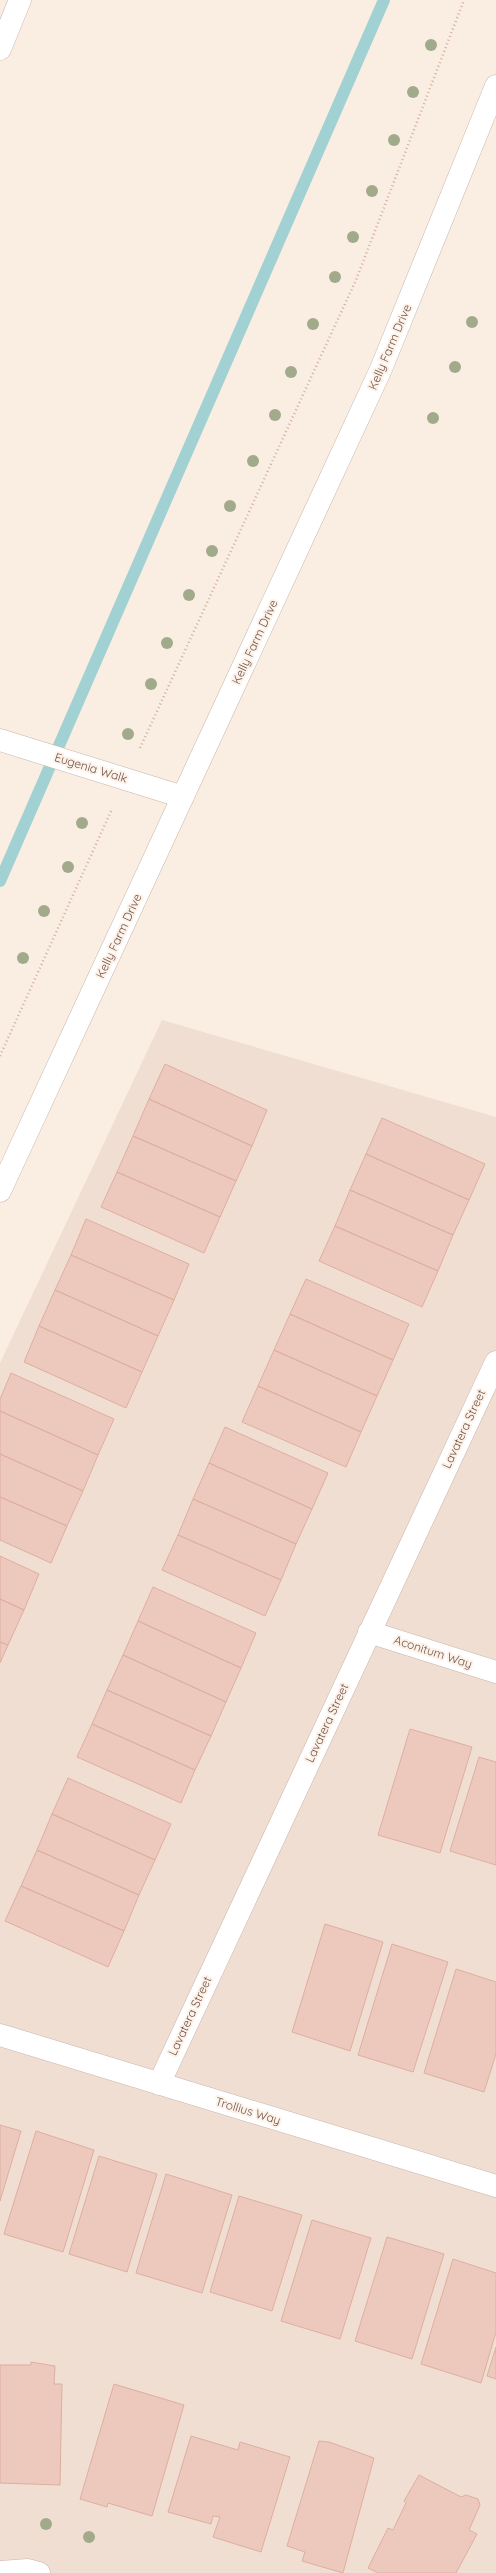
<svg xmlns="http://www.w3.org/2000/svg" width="496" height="2573" viewBox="0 0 496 2573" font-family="Quicksand,sans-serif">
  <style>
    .residential { fill: #f1ded2 }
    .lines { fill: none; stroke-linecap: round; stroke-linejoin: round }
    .stream { stroke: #a1d1d2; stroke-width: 12 }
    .building { fill: #edc9bd; stroke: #deae9f }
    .minor-casing { stroke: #c9b4aa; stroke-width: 23 }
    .path { stroke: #d1ada1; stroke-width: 2.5; stroke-dasharray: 1 3; stroke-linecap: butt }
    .minor { stroke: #fff; stroke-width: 22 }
    .tree { fill: #a1ab8c }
    .labels { text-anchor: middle; stroke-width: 4; stroke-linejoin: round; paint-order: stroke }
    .street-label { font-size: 12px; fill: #6f534b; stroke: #fdf2e8 }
  </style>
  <rect width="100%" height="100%" fill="#faeee3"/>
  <path class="residential" d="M162,1020L496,1117V2573H0V1363Z"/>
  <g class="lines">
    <path class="stream" d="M0,881L384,0"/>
  </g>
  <path class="building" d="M165,1064L267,1110L252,1146L149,1099Z
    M149,1099L252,1146L236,1181L133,1136Z
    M382,1118L485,1164L469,1200L366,1154Z
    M133,1136L236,1181L220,1217L117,1172Z
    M366,1154L469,1200L453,1235L350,1190Z
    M117,1172L220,1217L204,1253L101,1207Z
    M350,1190L453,1235L438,1271L335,1226Z
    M86,1219L189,1264L174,1300L71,1255Z
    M335,1226L438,1271L422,1307L319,1261Z
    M71,1255L174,1300L158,1336L55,1290Z
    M306,1279L409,1324L393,1360L290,1314Z
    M55,1290L158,1336L142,1372L39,1326Z
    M290,1314L393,1360L377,1396L274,1350Z
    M39,1326L142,1372L126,1408L24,1362Z
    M274,1350L377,1396L361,1432L258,1386Z
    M11,1373L114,1419L98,1455L0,1411V1399Z
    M258,1386L361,1432L346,1467L242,1422Z
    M0,1411L98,1455L83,1491L0,1454Z
    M225,1427L328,1473L312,1509L209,1463Z
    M0,1454L83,1491L67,1526L0,1497Z
    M209,1463L312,1509L296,1544L193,1499Z
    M0,1497L67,1526L51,1563L0,1540Z
    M193,1499L296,1544L281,1580L178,1535Z
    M178,1535L281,1580L265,1616L162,1570Z
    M0,1556L39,1574L24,1610L0,1599Z
    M153,1587L256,1633L241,1668L138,1621Z
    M0,1599L24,1610L8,1645L0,1642Z
    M138,1621L241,1668L226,1702L123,1655Z
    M0,1642L8,1645L0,1663Z
    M123,1655L226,1702L211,1736L107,1690Z
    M107,1690L211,1736L195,1770L92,1724Z
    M92,1724L195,1770L181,1803L77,1757Z
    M410,1729L472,1747L440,1853L378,1835Z
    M479,1757L496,1762V1865L450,1851Z
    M68,1778L171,1824L155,1860L52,1814Z
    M52,1814L155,1860L139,1895L37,1850Z
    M37,1850L139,1895L124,1931L21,1886Z
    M21,1886L124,1931L108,1967L5,1921Z
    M325,1924L383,1942L350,2051L292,2032Z
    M392,1944L448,1962L413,2072L358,2055Z
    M456,1969L496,1982V2054L484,2092L424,2073Z
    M0,2125L21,2131L0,2201Z
    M36,2131L94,2150L63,2252L4,2234Z
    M99,2156L157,2174L127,2272L69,2254Z
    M166,2174L232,2195L202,2293L136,2273Z
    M239,2196L302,2215L272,2311L210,2292Z
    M312,2220L371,2238L340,2339L281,2321Z
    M387,2237L444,2254L412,2359L355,2341Z
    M453,2259L496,2273V2332L481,2383L421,2364Z
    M496,2347V2379L487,2376Z
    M31,2362L55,2366L54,2384H62L60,2485L0,2483V2365H31Z
    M114,2384L184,2405L152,2516L108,2503L107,2507L80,2499Z
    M191,2436L238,2450L240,2442L290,2457L261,2552L213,2537L220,2517L213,2516L211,2524L168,2512Z
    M319,2441L329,2442L374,2458L343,2573L302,2561L305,2552L287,2546Z
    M419,2475L461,2497L466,2495L478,2499L480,2505L469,2530L477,2534L456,2573H378L368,2568L388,2528L393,2530L406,2503L404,2501Z"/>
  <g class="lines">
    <defs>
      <path id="minor" d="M0,49L20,0
        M0,740L183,797
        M0,1191L381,369L496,86
        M369,1632L496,1672
        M0,2035L496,2186
        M159,2084L496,1362
        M0,2572L28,2570L39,2573"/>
    </defs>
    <use href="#minor" class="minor-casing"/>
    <path class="path" d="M140,748L356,280L464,0
      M0,1056L112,809"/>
    <use href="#minor" class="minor"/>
  </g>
  <g class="tree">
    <circle cx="431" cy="45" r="6"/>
    <circle cx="413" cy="92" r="6"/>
    <circle cx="394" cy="140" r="6"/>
    <circle cx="372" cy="191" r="6"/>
    <circle cx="353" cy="237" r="6"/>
    <circle cx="335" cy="277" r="6"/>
    <circle cx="472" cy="322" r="6"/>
    <circle cx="313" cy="324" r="6"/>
    <circle cx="455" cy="367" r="6"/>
    <circle cx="291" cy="372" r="6"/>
    <circle cx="275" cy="415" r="6"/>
    <circle cx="433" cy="418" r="6"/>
    <circle cx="253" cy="461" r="6"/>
    <circle cx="230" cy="506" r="6"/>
    <circle cx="212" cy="551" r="6"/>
    <circle cx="189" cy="595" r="6"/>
    <circle cx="167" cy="643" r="6"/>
    <circle cx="151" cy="684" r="6"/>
    <circle cx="128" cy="734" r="6"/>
    <circle cx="82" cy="823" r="6"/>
    <circle cx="68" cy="867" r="6"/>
    <circle cx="44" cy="911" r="6"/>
    <circle cx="23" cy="958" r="6"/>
    <circle cx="46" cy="2524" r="6"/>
    <circle cx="89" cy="2537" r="6"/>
  </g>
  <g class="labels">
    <g class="street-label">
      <text transform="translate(390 347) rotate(-67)" y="4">Kelly Farm Drive</text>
      <text transform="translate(255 642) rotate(-65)" y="4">Kelly Farm Drive</text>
      <text transform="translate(91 768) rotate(17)" y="4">Eugenia Walk</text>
      <text transform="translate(119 936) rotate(-65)" y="4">Kelly Farm Drive</text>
      <text transform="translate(464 1429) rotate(-65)" y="4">Lavatera Street</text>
      <text transform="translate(433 1652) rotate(18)" y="4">Aconitum Way</text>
      <text transform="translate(327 1723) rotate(-65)" y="4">Lavatera Street</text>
      <text transform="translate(190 2016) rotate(-65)" y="4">Lavatera Street</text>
      <text transform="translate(248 2111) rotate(17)" y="4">Trollius Way</text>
    </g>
  </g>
</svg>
